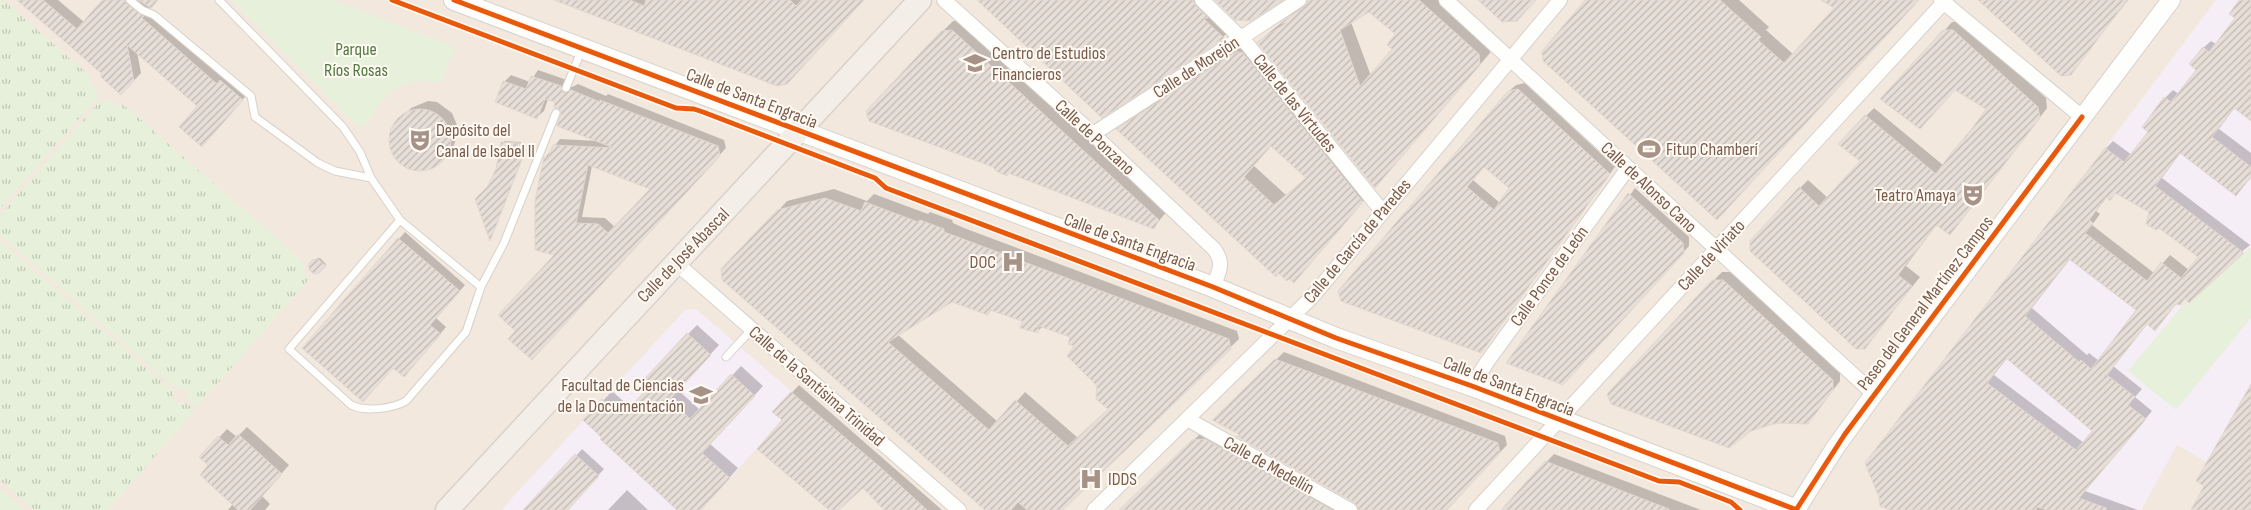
<svg xmlns="http://www.w3.org/2000/svg" width="2251" height="510" viewBox="0 0 2251 510" font-family="'Sofia Sans Condensed',sans-serif">
  <style>
    .residential { fill: #f2e8de }
    .education { fill: #f6eef6 }
    .grass { fill: url(#grass-tufts) }
    .park { fill: #e7f0db }
    .shadow { fill: #0003; fill-rule: evenodd }
    .building { fill: url(#building-hatch); stroke: #e2d8d2; fill-rule: evenodd }
    .lines { fill: none; stroke-linecap: round; stroke-linejoin: round }
    .service-casing { stroke: #d7d1cb; stroke-width: 9 }
    .minor-casing { stroke: #d7d1cb; stroke-width: 16 }
    .tertiary-casing { stroke: #d7d1cb; stroke-width: 20 }
    .secondary-casing { stroke: #d9d2cb; stroke-width: 22 }
    .primary-casing { stroke: #dad1cc; stroke-width: 25 }
    .service { stroke: #fefefd; stroke-width: 7 }
    .minor { stroke: #fefefd; stroke-width: 14 }
    .tertiary { stroke: #fefefd; stroke-width: 18 }
    .secondary { stroke: #fefefd; stroke-width: 20 }
    .primary { stroke: #f3eee8; stroke-width: 22 }
    .cycleway-casing { stroke: #fffaf3; stroke-width: 8 }
    .cycleway { stroke: #e8590c; stroke-width: 5 }
    .labels { text-anchor: middle; stroke-width: 4; stroke-linejoin: round; paint-order: stroke }
    .park-label { font-size: 18px; fill: #537a41; stroke: #fffaf3 }
    .poi-label { font-size: 18px; fill: #7a5c4d; stroke: #fffaf3; text-anchor: start }
    .street-label { font-size: 18px; fill: #7a5c4d; stroke: #fffaf3 }
  </style>
  <defs>
    <pattern id="grass-tufts" width="24" height="20" patternUnits="userSpaceOnUse" patternTransform="scale(1.25)"><rect width="24" height="20" fill="#e7f0db"/><path d="M3 7l-1-3M5 7V3M7 7l1-3M15 17l-1-3M17 17v-4M19 17l1-3" fill="none" stroke="#c0c6b4"/></pattern>
    <pattern id="building-hatch" width="6" height="6" patternUnits="userSpaceOnUse" patternTransform="scale(1.25)"><rect width="6" height="6" fill="#e6ded7"/><path d="M-1 1l2-2M0 6l6-6M5 7l2-2" fill="none" stroke="#bfb7b1"/></pattern>
  </defs>
  <rect width="100%" height="100%" fill="#f9f5f0"/>
  <path class="residential" d="M0,0H2251V510H0Z"/>
  <path class="education" d="M2216,0H2251V384L2207,462L2177,445L2141,510H2110L2101,506L2099,510L1993,453L1916,395L2056,211L2183,308L2244,254L2105,148Z
    M696,309L800,399L702,510H503V508L685,310Z"/>
  <path class="grass" d="M0,0H3L89,75V83L96,89L97,98L0,209Z
    M108,100L115,106L124,105L302,261L303,272L310,278L197,407L188,399V391L183,387L175,388L0,235V215L100,101Z
    M0,241L173,391V399L178,404L185,402L195,410L108,510H34L0,480Z"/>
  <path class="park" d="M231,0H333L455,47L441,83C400,76 384,92 365,127L355,124Z
    M2251,247V318L2176,410L2128,371L2181,307L2183,308Z
    M0,489L24,510H0Z"/>
  <path class="shadow" d="M19,0H58L84,22L104,0H157L148,10L249,92L209,138L198,106L137,52L141,73L128,87L102,72Z
    M554,0H864L777,85Z
    M979,0H1211L1234,27L1223,37L1102,116Z
    M1309,0H1442L1489,43L1490,53L1375,187L1258,42ZM1370,11L1397,34L1394,49L1371,76L1351,22Z
    M1587,0H1739L1769,27L1766,30L1793,54L1835,8L1824,0H1918L1717,218Z
    M1982,0H2128L2071,73Z
    M2241,0H2251V119L2235,107L2219,129L2251,153V178L2236,194L2181,152L2162,178L2250,245L2179,304L2177,303L2155,329L2148,323L2113,366L2142,389L2135,397L2152,411L2085,491L2138,510H1894L1881,497L1867,463L2106,148L2113,141L2132,155L2150,131L2143,126L2165,98L2173,90L2179,94L2198,70L2203,48L2211,41L2216,44L2236,18ZM2116,192L2151,212L2200,257L2189,270L2170,255L2154,273L2092,225L2100,214L2096,211L2107,197L2110,199ZM2070,259L2138,310L2099,361L2089,353L2087,355L2032,308ZM2007,358L2094,431L2084,443L1994,375Z
    M963,20L1169,209L1153,228L994,166L942,32L953,21Z
    M1952,22H1962L2046,98L2047,108L1958,225L1950,234L1937,224L1906,266L1920,277L1864,347L1800,188L1808,180L1828,198L1862,161L1866,116L1874,108L1943,165L1987,109L1944,31Z
    M1249,41L1373,190L1304,270L1279,272L1118,129L1129,119ZM1272,145L1306,178L1286,195L1253,165Z
    M538,70L567,80L568,84L572,87L578,84L606,96L608,94L724,140L726,148L538,352L517,331L556,254L545,158L560,139L598,141L563,113L557,101L548,99L544,111L537,117L504,82L511,75L530,82ZM592,166L652,188L616,228L605,218L582,217Z
    M1525,83L1615,167L1487,345L1481,352L1340,291L1508,92L1516,85ZM1484,166L1511,188L1500,203L1473,180Z
    M428,101L437,102L452,113L459,130L453,148L445,156L430,168H412L397,158L390,141L392,132L411,108Z
    M504,141L521,142L519,147L526,149L491,239L477,199L493,179L501,159Z
    M1635,188L1689,237V246L1569,377L1508,363Z
    M834,189L867,201L874,194L928,214L930,212L952,220L953,223L964,228L1237,331L1239,339L1062,510H987L778,211L787,201ZM952,301L987,314L992,310L1024,320L1037,332L1043,326L1071,337L1109,409L1078,438L1025,392L998,422L897,334Z
    M405,232L465,285L436,318L446,327L410,369L303,348Z
    M320,258L326,264L319,272L310,265L315,259Z
    M1722,272H1732L1840,372V381L1815,414L1713,281Z
    M697,325L719,345L678,390L700,410L741,366L763,386L710,444L738,468L701,510H679L585,420L612,391L631,408L645,393L688,334Z
    M1284,352L1505,436L1507,445L1445,510H1359L1355,501L1238,436L1240,434L1214,420Z
    M799,385L942,510H885L863,486L837,510H831L783,420L774,412Z
    M247,427L289,465L262,496L270,504L265,510H228L233,504L210,465L201,457L227,429L237,437Z
    M1201,433L1353,510H1121Z
    M582,449L604,469L566,510H529Z
    M1554,454L1701,510H1501Z
    M627,490L648,510H608Z"/>
  <path class="building" d="M17,0H43L77,29L102,0H125L127,4L144,16L142,18L217,84L220,80L243,100L202,147L179,127L197,106L127,45L134,81L121,95L101,77V73Z
    M138,0H158L151,8Z
    M554,0H630L644,6L646,0H790L796,6L802,0H864L787,84L777,86Z
    M977,0H1193L1196,6L1208,18H1203L1224,38L1102,118Z
    M1215,0H1283L1251,21L1235,20Z
    M1308,0H1419L1479,54L1480,65L1375,188L1257,42L1286,23H1280L1304,7ZM1369,12L1395,34L1387,45L1392,49L1360,86L1340,30Z
    M1478,0H1536L1517,21L1502,22Z
    M1585,0H1720L1761,37L1758,40L1784,63L1834,8L1821,0H1919L1717,220L1543,61L1542,51Z
    M1978,0H2127L2071,75L2061,76Z
    M2239,0H2251V121L2234,108L2212,137L2251,167V177L2236,196L2180,153L2155,186L2244,253L2189,303L2185,298L2180,305L2176,304L2155,331L2147,324L2107,375L2135,397L2128,405L2146,419L2079,498L2106,508V510H2048L2037,507L2036,510H1890L1880,506L1879,497L1865,463L2105,148L2124,162L2148,132L2142,127L2164,97L2171,102L2196,70L2189,64L2203,47L2209,52L2235,18L2229,14ZM2115,193L2149,212L2146,224L2156,230L2159,228L2198,257L2181,278L2161,262L2147,281L2085,233L2093,223L2089,220L2106,197L2110,201ZM2069,259L2136,310L2091,369L2081,360L2079,362L2025,316ZM2006,358L2092,431L2076,450L1987,383Z
    M952,30L1159,220L1154,229L1008,173L1007,176L996,171L993,167L869,121L866,111L941,31Z
    M1943,30H1953L2038,107L2040,118L1950,235L1936,225L1898,275L1912,286L1865,349H1856L1750,251V241L1799,187L1819,206L1860,161L1838,144L1865,115L1936,174L1951,153L1963,139L1964,140L1986,109L1955,90L1920,129L1880,99Z
    M1237,51L1240,53L1242,52L1363,202L1294,283L1289,279L1287,281L1278,273L1276,277L1116,129ZM1271,146L1306,178L1274,205L1244,177Z
    M531,76L561,86L562,91L564,93L571,90L600,102V100L718,146L720,156L532,360L508,339L515,331L498,315L554,255L535,250V201L544,157L548,158L553,145L614,148L557,126L561,113L558,108H554L555,102L545,99L537,119L495,102L503,81L526,89ZM588,165L650,189L608,233L598,224L576,223Z
    M1518,89L1610,174L1481,353L1341,301L1338,291L1508,91ZM1484,167L1509,188L1494,210L1467,187Z
    M389 140a31 31 0 1 1 62 0a31 31 0 1 1-62 0Z
    M501,142L520,143L518,149L525,151L490,241L475,199L488,186L496,169Z
    M1628,193L1683,243L1684,253L1563,385L1506,363Z
    M825,198L861,211L865,202L918,222L920,220L944,229V232L955,236L1229,339L1231,349L1063,510H1027L1018,502L1011,510H985L722,280L721,269L777,210ZM952,302L988,315L990,310L1022,321L1020,328L1038,333L1039,326L1070,337L1068,344L1074,346L1067,356L1097,386L1096,399L1108,409L1068,446L1015,400L989,430L888,342Z
    M398,238L460,291L430,325L441,334L404,377L393,368L363,402L302,348Z
    M318,259L326,266L319,273L314,274L309,270V264L312,260Z
    M1712,280H1723L1833,380V390L1808,424L1779,423L1770,425L1751,431L1729,448L1611,404L1607,394Z
    M687,333L711,355L670,399L690,419L731,374L755,396L702,453L730,478L701,510H677L600,439L602,438L583,420L602,399L621,417L643,393L637,387Z
    M1275,359L1498,443L1500,453L1447,510H1359L1354,502L1236,436H1242L1212,420Z
    M2251,384V510H2191L2204,486L2196,481Z
    M791,392L880,467L927,510H884L863,488L839,510H829L757,449L782,420L772,412Z
    M238,434L282,474L250,510H238L200,475L208,465L199,457L218,436L228,445Z
    M1205,439L1332,510H1119L1192,440Z
    M575,454L599,476L568,510H523Z
    M1545,461L1669,509V510H1501Z"/>
  <g class="lines">
    <defs>
      <path id="service" d="M130,0L142,10L154,15L251,96L255,117L318,163L335,171L371,178
        M219,0L343,127L360,152L371,178L400,220
        M566,88L582,49
        M481,287L400,220L289,349L351,405C365,412 392,409 406,401L466,332L481,287L504,243L556,113
        M726,357L752,329"/>
      <path id="minor" d="M944,0L1093,134L1214,249C1225,264 1219,271 1213,287
        M1202,0L1247,44L1382,211
        M1446,0L1874,394
        M1941,0L2082,117
        M1093,134L1299,0
        M675,262L959,510
        M1472,386L1487,362L1628,168
        M1187,419L1350,510
        M1094,510L1312,297L1560,0
        M1476,510L1946,0"/>
      <path id="tertiary" d="M1796,510L1835,448L1874,394L2171,0"/>
      <path id="secondary" d="M454,0L1213,287L1336,338L1472,386L1797,510"/>
      <path id="primary" d="M447,510L920,0"/>
    </defs>
    <use href="#service" class="service-casing"/>
    <use href="#minor" class="minor-casing"/>
    <use href="#tertiary" class="tertiary-casing"/>
    <use href="#secondary" class="secondary-casing"/>
    <use href="#primary" class="primary-casing"/>
    <use href="#service" class="service"/>
    <use href="#minor" class="minor"/>
    <use href="#tertiary" class="tertiary"/>
    <use href="#secondary" class="secondary"/>
    <use href="#primary" class="primary"/>
    <defs>
      <path id="cycleway" d="M392,0L676,108L694,109L703,112L875,178L886,188L1659,481L1679,482L1731,502L1740,510
        M454,0L1213,287L1336,338L1472,386L1797,510
        M1796,510L1845,434L2082,117"/>
    </defs>
    <use href="#cycleway" class="cycleway-casing"/>
    <use href="#cycleway" class="cycleway"/>
  </g>
  <defs>
    <symbol id="university-bare" viewBox="-9 -9 18 18"><path d="M0-5L7-2L0 1L-7-2ZM-4 1L0 2.5L4 1V4Q0 6-4 4Z" fill="#a69286" stroke="#fffaf3" stroke-width="2.5" paint-order="stroke"/></symbol>
    <symbol id="theatre-bare" viewBox="-9 -9 18 18"><path d="M-5-5.5Q0-4 5-5.5V0Q5 5 0 6Q-5 5-5 0ZM-3.3-2.5H-1v1.5H-3.3ZM1-2.5H3.3v1.5H1ZM-2.8 1Q0 5.5 2.8 1Z" fill="#a69286" stroke="#fffaf3" stroke-width="2.5" paint-order="stroke"/></symbol>
    <symbol id="stadium-bare" viewBox="-9 -9 18 18"><path d="M0-5a6.5 5 0 1 0 0 10a6.5 5 0 1 0 0-10ZM-3.5-1.8h7v3.6h-7Z" fill="#a69286" stroke="#fffaf3" stroke-width="2.5" paint-order="stroke"/></symbol>
    <symbol id="hospital-bare" viewBox="-9 -9 18 18"><path d="M-5-5h3v3.5h4V-5h3V5h-3V1.5h-4V5h-3Z" fill="#a69286" stroke="#fffaf3" stroke-width="2.5" paint-order="stroke"/></symbol>
  </defs>
  <g fill-rule="evenodd">
    <use href="#university-bare" x="959" y="47" width="32" height="32"/>
    <use href="#theatre-bare" x="404" y="124" width="32" height="32"/>
    <use href="#stadium-bare" x="1633" y="133" width="32" height="32"/>
    <use href="#theatre-bare" x="1957" y="179" width="32" height="32"/>
    <use href="#hospital-bare" x="997" y="246" width="32" height="32"/>
    <use href="#university-bare" x="685" y="379" width="32" height="32"/>
    <use href="#hospital-bare" x="1075" y="463" width="32" height="32"/>
  </g>
  <g class="labels">
    <g class="park-label">
      <text x="356" y="55">Parque<tspan x="356" dy="21">Ríos Rosas</tspan></text>
    </g>
    <g class="poi-label">
      <text x="992" y="59">Centro de Estudios<tspan x="992" dy="21">Financieros</tspan></text>
      <text x="436" y="136">Depósito del<tspan x="436" dy="21">Canal de Isabel II</tspan></text>
      <text x="1666" y="155">Fitup Chamberí</text>
      <text x="1956" y="201" text-anchor="end">Teatro Amaya</text>
      <text x="996" y="268" text-anchor="end">DOC</text>
      <text x="684" y="391" text-anchor="end">Facultad de Ciencias<tspan x="684" dy="21">de la Documentación</tspan></text>
      <text x="1108" y="485">IDDS</text>
    </g>
    <g class="street-label">
      <text transform="translate(1196 67) rotate(-33)" y="6">Calle de Morejón</text>
      <text transform="translate(752 98) rotate(21)" y="6">Calle de Santa Engracia</text>
      <text transform="translate(1295 103) rotate(51)" y="6">Calle de las Virtudes</text>
      <text transform="translate(1095 137) rotate(43)" y="6">Calle de Ponzano</text>
      <text transform="translate(1649 187) rotate(43)" y="6">Calle de Alonso Cano</text>
      <text transform="translate(1357 241) rotate(-50)" y="6">Calle de García de Paredes</text>
      <text transform="translate(1130 242) rotate(20)" y="6">Calle de Santa Engracia</text>
      <text transform="translate(683 255) rotate(-46)" y="6">Calle de José Abascal</text>
      <text transform="translate(1711 255) rotate(-47)" y="6">Calle de Viriato</text>
      <text transform="translate(1549 276) rotate(-54)" y="6">Calle Ponce de León</text>
      <text transform="translate(1925 303) rotate(-53)" y="6">Paseo del General Martínez Campos</text>
      <text transform="translate(817 386) rotate(41)" y="6">Calle de la Santísima Trinidad</text>
      <text transform="translate(1509 386) rotate(21)" y="6">Calle de Santa Engracia</text>
      <text transform="translate(1269 465) rotate(29)" y="6">Calle de Medellín</text>
    </g>
  </g>
</svg>
